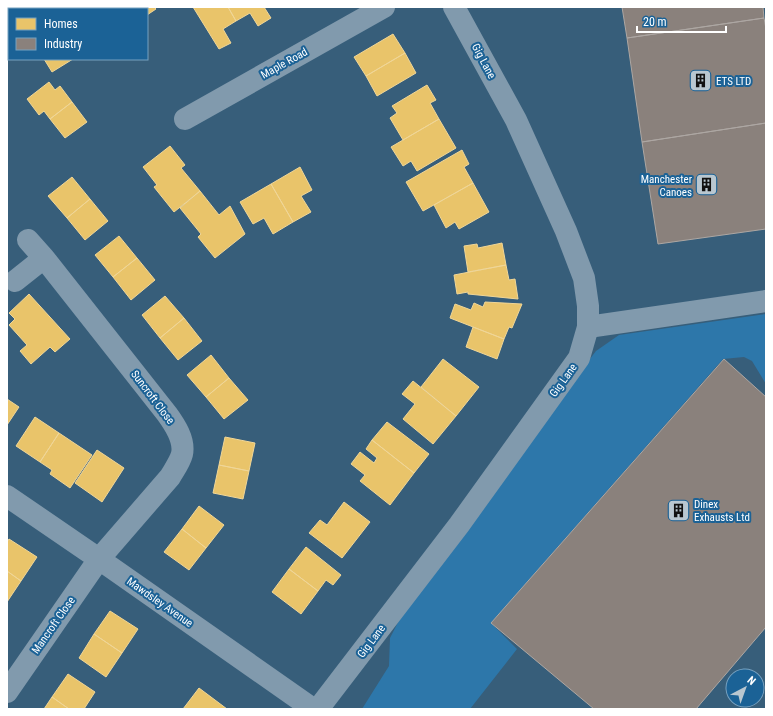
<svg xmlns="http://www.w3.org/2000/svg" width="773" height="716" viewBox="0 0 773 716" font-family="'Roboto Condensed',sans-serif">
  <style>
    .green { fill: #2d77aa }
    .homes { fill: #e9c46a; stroke: #f0d697 }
    .industry { fill: #8a817c; stroke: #ada7a3 }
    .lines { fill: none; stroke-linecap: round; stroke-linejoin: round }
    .minor { stroke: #819aad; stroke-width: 22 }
    .labels { text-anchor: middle; stroke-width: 4; stroke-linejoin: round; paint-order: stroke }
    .street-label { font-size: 11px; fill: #fff; stroke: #1b6296 }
    .poi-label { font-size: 11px; fill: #fff; stroke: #1b6296; text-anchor: start }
  </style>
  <rect width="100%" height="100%" fill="#375e7a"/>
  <path class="green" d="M766,314V384L752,361L744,357L723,359L491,623L517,649L470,709H362L389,666L390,638L417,585L596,351L619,335Z"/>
  <path class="homes" d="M97,7H128L129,9H99Z
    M128,7H154L156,9L147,15V9H129Z
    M193,7H228L236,21L223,29L231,43L219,49Z
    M228,7H264L271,18L258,26L250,13L236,21Z
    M393,34L405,53L366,76L354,57Z
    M405,53L416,73L377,96L366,76Z
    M44,59H73L52,72Z
    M49,82L55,90L60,86L72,102L50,119L44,111L39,115L27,99Z
    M427,85L436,100L430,103L439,119L403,140L390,118L397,113L392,106Z
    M72,102L87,122L65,138L50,119Z
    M439,119L456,148L417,171L411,161L403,166L391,147Z
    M170,146L185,165L181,168L200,191L174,212L154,187L157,185L143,167Z
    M462,150L469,164L464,167L473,183L423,211L406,182Z
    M300,167L312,190L301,196L311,212L293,222L271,184Z
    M72,177L90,199L67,218L48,196Z
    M473,183L489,212L459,229L455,222L446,228L434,205Z
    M271,184L293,222L273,234L264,218L253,224L240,202Z
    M200,191L219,215L230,206L245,234L215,258L198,237L201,234L180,208Z
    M90,199L108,221L85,240L67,218Z
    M119,236L137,258L113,277L95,255Z
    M502,243L506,265L468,272L464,246L477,244L478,248Z
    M137,258L155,280L131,300L113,277Z
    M506,265L509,280L515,279L518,299L468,294V292L457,294L454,275Z
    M29,294L70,339L55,352L50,347L31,364L20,351L27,345L9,325L15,319L9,313Z
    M165,296L184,318L160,338L142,315Z
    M485,302L522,304L512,328L509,327L504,339L450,318L455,304L471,310L474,303L483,307Z
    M184,318L202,341L178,360L160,338Z
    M473,327L504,339L497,359L466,347Z
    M211,355L229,378L206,397L187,375Z
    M443,359L479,387L456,416L421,387Z
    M229,378L248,400L224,419L206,397Z
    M413,381L456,416L433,444L403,419L415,404L402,394Z
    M7,399L19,407L7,425Z
    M35,417L59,433L40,462L16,446Z
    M387,422L429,454L414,473L372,440Z
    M59,433L92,455L70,488L50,474L52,470L40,462Z
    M225,437L255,443L249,471L219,465Z
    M372,440L414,473L390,505L360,481L365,475L351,464L360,452L374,463L377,458L366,449Z
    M97,450L124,468L102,502L75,483Z
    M219,465L249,471L243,499L213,493Z
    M344,502L370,522L342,558L309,533L320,520L327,525Z
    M199,506L224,525L206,548L182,529Z
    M182,529L206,548L189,570L164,552Z
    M9,539L37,557L21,581L7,571V542Z
    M306,547L341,575L333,585L326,580L318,591L289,569Z
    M289,569L318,591L301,614L272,592Z
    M7,571L21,581L7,602Z
    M110,611L138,629L122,653L94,634Z
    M94,634L122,653L106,677L79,658Z
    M68,674L95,692L84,709H69L52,697Z
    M199,688L227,709H183Z
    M52,697L69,709H44Z"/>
  <path class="industry" d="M622,7H763L764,18L627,38Z
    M764,18L766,29V123L642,142L627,38Z
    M766,123V229L658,244L642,142Z
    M724,359L766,397V627L696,709H594L491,623Z"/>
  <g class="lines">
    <path class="minor" d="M185,119L384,7
      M15,281L44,258L28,240
      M588,327L766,301
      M7,496L99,559L313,709
      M7,692L99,559L170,477C174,470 180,462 182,454C185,440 175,425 167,414L44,258
      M318,709L459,525L579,358L588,327V306L584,278L566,231L516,120L454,7"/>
  </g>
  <defs>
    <symbol id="building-square" viewBox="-11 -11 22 22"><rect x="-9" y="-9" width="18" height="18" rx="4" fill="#b9c7d0" stroke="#1b6296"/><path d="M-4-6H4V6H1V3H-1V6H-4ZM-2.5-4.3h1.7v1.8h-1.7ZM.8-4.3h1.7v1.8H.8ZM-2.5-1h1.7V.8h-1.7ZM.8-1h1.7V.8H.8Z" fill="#111"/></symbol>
  </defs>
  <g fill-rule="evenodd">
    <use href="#building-square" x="688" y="68" width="25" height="25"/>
    <use href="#building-square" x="694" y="172" width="25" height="25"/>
    <use href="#building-square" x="666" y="498" width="25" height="25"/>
  </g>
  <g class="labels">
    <g class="street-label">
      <text transform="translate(484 61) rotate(62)" y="4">Gig Lane</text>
      <text transform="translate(284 63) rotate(-29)" y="4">Maple Road</text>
      <text transform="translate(563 380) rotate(-54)" y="4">Gig Lane</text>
      <text transform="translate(153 397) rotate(53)" y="4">Suncroft Close</text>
      <text transform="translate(160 602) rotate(35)" y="4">Mawdsley Avenue</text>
      <text transform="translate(53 625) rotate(-55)" y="4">Mancroft Close</text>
      <text transform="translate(371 641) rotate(-53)" y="4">Gig Lane</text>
    </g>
    <g class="poi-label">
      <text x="716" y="85">ETS LTD</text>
      <text x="692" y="183" text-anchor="end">Manchester<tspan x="692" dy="13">Canoes</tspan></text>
      <text x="694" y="508">Dinex<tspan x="694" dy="13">Exhausts Ltd</tspan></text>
    </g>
  </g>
  <rect width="773" height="716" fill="none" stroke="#ffffff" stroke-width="16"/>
  <rect x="8" y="8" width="140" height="52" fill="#1b6296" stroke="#76a1c0"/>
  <rect x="16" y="18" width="20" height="12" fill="#e9c46a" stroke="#76a1c0"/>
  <text x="44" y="28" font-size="12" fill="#ffffff">Homes</text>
  <rect x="16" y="38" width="20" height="12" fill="#8a817c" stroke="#76a1c0"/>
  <text x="44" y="48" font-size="12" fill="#ffffff">Industry</text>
  <g transform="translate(745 688) rotate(41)"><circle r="19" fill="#1b6296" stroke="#76a1c0"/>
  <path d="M0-3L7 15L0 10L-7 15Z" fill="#b9c7d0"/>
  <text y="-6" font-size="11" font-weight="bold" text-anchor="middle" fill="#ffffff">N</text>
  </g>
  <path d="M637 26v6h89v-6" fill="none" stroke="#ffffff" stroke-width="2"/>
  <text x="643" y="26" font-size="12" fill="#ffffff" stroke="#1b6296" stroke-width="3" paint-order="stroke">20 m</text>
</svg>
